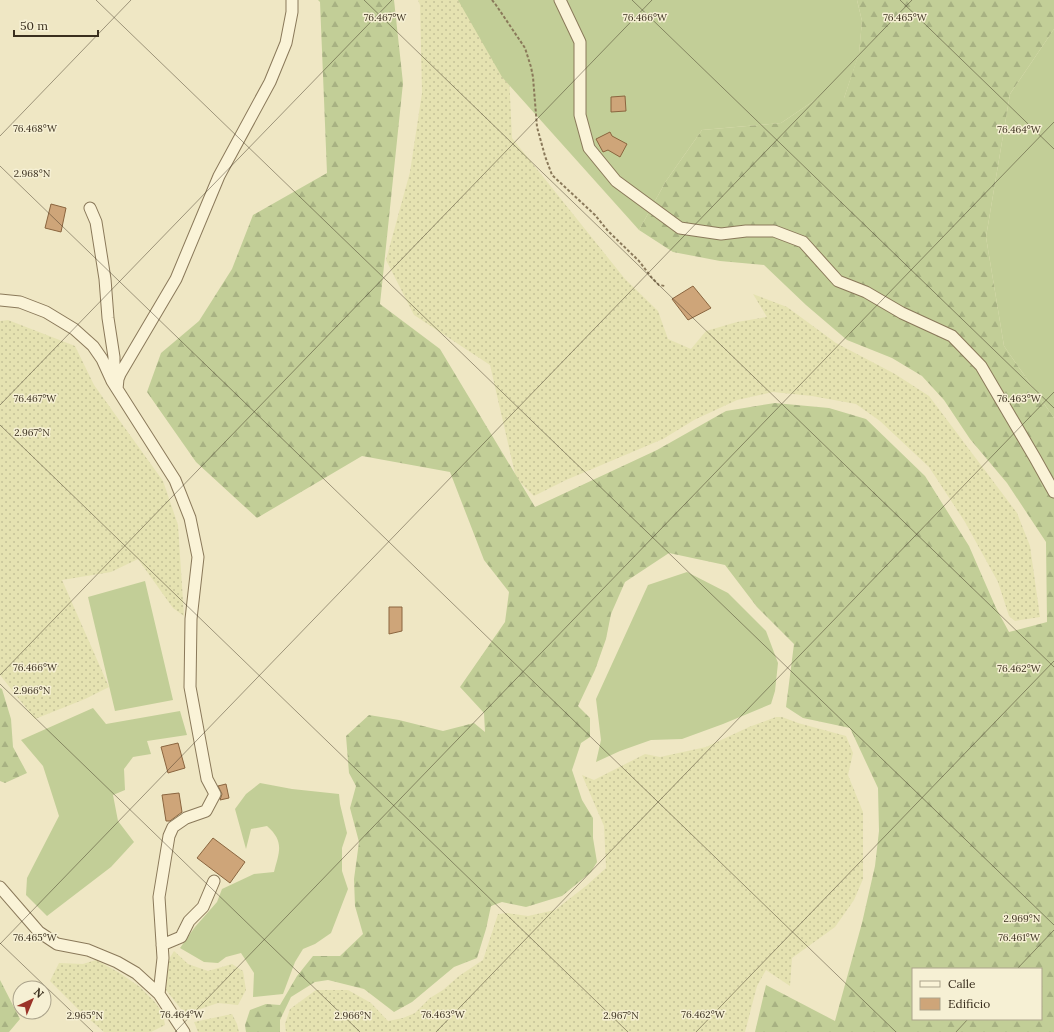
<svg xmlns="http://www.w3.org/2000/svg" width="1054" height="1032" viewBox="0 0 1054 1032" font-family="Lora,serif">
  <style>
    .farmland { fill: url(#farmland-dots) }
    .grass { fill: #c2ce97 }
    .forest { fill: url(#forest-firs); fill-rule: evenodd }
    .building { fill: #cea579; stroke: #8a653f }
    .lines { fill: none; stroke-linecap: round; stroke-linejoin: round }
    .minor-casing { stroke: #8a795a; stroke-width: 13 }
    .path { stroke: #8a795a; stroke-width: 2; stroke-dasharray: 3 2; stroke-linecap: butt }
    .minor { stroke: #faf3d7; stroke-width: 11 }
    .ticks { fill: none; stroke: #3a2f1e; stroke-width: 1; stroke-opacity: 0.45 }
    .ticks-label { font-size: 10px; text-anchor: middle; fill: #3a2f1e; stroke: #f6f0d4; stroke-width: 3; stroke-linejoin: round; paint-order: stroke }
  </style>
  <defs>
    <pattern id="farmland-dots" width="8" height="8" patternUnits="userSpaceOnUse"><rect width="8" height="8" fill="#e5e2b1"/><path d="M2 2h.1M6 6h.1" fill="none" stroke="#c5c298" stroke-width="1.8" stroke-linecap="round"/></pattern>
    <pattern id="forest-firs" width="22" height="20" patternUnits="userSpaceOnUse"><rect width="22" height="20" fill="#c2ce97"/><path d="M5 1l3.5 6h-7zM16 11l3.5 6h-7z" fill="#a7b182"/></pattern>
  </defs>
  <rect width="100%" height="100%" fill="#efe7c4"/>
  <path class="farmland" d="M418,0H459L508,53L512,138L625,279L658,311L668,339L691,349L706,331L737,322L767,317L753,294L787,307L836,343L895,374L929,396L1017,513L1030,546L1040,617L1015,621L1009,616L998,582L965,522L929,467L880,421L856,404L812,396L773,392L737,400L694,420L663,439L566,480L534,496L516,478L490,365L414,315L386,260L410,172L422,93L420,5Z
    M8,320L75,346L94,385L163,481L178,525L184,616L173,608L138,559L111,572L62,580L109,687L85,699L35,719L0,675V321Z
    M776,717H782L798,723L846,736L853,753L848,775L863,812V879L854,900L835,927L792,958L790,986L766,970L757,986L745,1032H286L285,1024L290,1009L316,990H348L371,1003L388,1021L403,1018L415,1013L430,998L443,990L459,976L483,960L498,914L507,913L528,916L555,910L586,886L606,868L604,826L582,775L594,780L645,754L660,757L706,747L749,727Z
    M174,951L188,964L208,971L232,964L243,971L246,990L238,1005L218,1003L185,1014L166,990L168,961Z
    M96,960L118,972L140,987L154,1001L163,1013L165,1025L151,1032H104L78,1009L50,981L59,963L83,964Z
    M232,1014L237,1024L239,1032H198L194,1022Z"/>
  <path class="grass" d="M458,0H857L862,21L859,54L844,98H818L781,123L702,130L666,181L639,230L502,77Z
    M1054,29V418L1004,346L986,237L1010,94Z
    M687,572L728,593L766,631L778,663L775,691L771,704L723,724L682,739L651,740L620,751L596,762L601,740L596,699L648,585Z
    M145,581L173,700L115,711L88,597Z
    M93,708L106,724L180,711L187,735L147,741L151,754L133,757L124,769L125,790L113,795L118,821L134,842L111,867L47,916L26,895L27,878L59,816L43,766L21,740Z
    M260,783L292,789L339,794L340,804L347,833L342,848V871L348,889L331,933L315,944L303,949L295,962L283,994L253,997L254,973L241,953L226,957L218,963L204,962L180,948L195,927L217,902L222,889L254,874L274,872C279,852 285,842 267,826L251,829L246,849L235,809L246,794Z"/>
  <path class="forest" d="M318,0H394L403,83L380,304L440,349L535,507L657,450L726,411L775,403L829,408L866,419L925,476L969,546L996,608L1009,632L1047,622L1046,542L1007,483L970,439L944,400L922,376L892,358L847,340L806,305L764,265L720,261L673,252L639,230L666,181L702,130L781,123L818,98H844L859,53L862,21L857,0H1054V29L1010,94L986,237L1004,346L1054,418V1032H755L766,985L835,1021L862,923L875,866L879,831L878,788L850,728L803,718L786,707L794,644L757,607L725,565L669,553L625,582L611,614L606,639L595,670L578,706L590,718V737L581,743L572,770L582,800L593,818V838L597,862L591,872L562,896L526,907L502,902L491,906L486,929L477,958L454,967L412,1002L394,1012L364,989L328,980L315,982L291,997L280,1020V1032H246L245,1025L250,1010L266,1004L280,1005L297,976L313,956H340L363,934L355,906L354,879L359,842L350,808L356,786L349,773L346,736L369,715L399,720L443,731L474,723L485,732L484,713L460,687L505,622L509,592L484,560L450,472L362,456L257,518L196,462L147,392L161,353L199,321L232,269L253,215L327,173L320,2ZM913,969H1041V1019H913Z
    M0,688L2,689L11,719L13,747L27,773L5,783L0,781Z
    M0,980L20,1019L9,1032H0Z"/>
  <path class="building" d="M625,96L626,111L611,112V97Z
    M610,132L612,136L627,144L620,157L608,150L603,152L596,139Z
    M51,204L66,208L61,232L45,228Z
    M693,286L711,308L688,320L672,299Z
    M389,607H402V631L389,634Z
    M178,743L185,768L168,773L161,747Z
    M226,784L229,798L220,800L222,794L218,786Z
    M179,793L182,812L170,821H166L162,795Z
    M213,838L245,862L230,883L197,858Z"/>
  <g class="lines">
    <defs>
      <path id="minor" d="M560,0L580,42V115L589,148L616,181L680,228L721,234L746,231H774L803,242L838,281L866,292L902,313L952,336L981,366L1035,458L1054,492
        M90,208L96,222L105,279L108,318L114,357V375L112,381
        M0,300L20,302L46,312L74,329L93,346L102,359L112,381L175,480L190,518L198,557L191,619L190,687L207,779L215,794L206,811L186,818L173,827L169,836L159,897L163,958L159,994
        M117,389L118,379L120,374L176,279L219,176L270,82L286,43L292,12V0
        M0,887L39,932L57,944L88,950L117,962L136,973L159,994L184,1032
        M162,945L181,937L189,921L203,907L214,881"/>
    </defs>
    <use href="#minor" class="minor-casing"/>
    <path class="path" d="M492,0L496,5L525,48L531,67L533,77L537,127L545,156L552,175L595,215L608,231L639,261L652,278L659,285L665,286"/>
    <use href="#minor" class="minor"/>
  </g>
  <path class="ticks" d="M96,0L1054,925M364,0L1054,667M632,0L1054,408M900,0L1054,149M0,136L131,0M0,166L896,1032M0,405L392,0M0,425L628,1032M0,675L652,0M0,684L360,1032M0,943L93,1032M0,944L912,0M1017,969L1054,930M175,1032L1054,122M436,1032L1054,392M696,1032L1054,661M956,1032L968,1019"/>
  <g class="ticks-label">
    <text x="385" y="21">76.467°W</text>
    <text x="645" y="21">76.466°W</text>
    <text x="905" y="21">76.465°W</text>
    <text x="35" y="132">76.468°W</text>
    <text x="1019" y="133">76.464°W</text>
    <text x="32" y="177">2.968°N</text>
    <text x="35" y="402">76.467°W</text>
    <text x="1019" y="402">76.463°W</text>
    <text x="32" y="436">2.967°N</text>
    <text x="35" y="671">76.466°W</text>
    <text x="1019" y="672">76.462°W</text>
    <text x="32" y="694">2.966°N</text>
    <text x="1022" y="922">2.969°N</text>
    <text x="35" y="941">76.465°W</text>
    <text x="1019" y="941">76.461°W</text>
    <text x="182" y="1018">76.464°W</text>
    <text x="443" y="1018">76.463°W</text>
    <text x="703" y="1018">76.462°W</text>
    <text x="85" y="1019">2.965°N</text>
    <text x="353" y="1019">2.966°N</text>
    <text x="621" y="1019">2.967°N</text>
  </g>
  <rect x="912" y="968" width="130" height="52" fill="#f6f0d4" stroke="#aba38b"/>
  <rect x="920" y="981" width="20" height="6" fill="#faf3d7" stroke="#aba38b"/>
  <text x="948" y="988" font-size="12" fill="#3a2f1e">Calle</text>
  <rect x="920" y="998" width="20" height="12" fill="#cea579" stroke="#aba38b"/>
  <text x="948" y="1008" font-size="12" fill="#3a2f1e">Edificio</text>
  <g transform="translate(32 1000) rotate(44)"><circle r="19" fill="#f6f0d4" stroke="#aba38b"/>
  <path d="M0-3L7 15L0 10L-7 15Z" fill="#9b3328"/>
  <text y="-6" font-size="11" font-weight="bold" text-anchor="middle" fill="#3a2f1e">N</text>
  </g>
  <path d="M14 30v6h84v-6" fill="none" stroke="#3a2f1e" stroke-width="2"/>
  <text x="20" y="30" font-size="12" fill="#3a2f1e" stroke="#f6f0d4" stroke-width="3" paint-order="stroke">50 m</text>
</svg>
